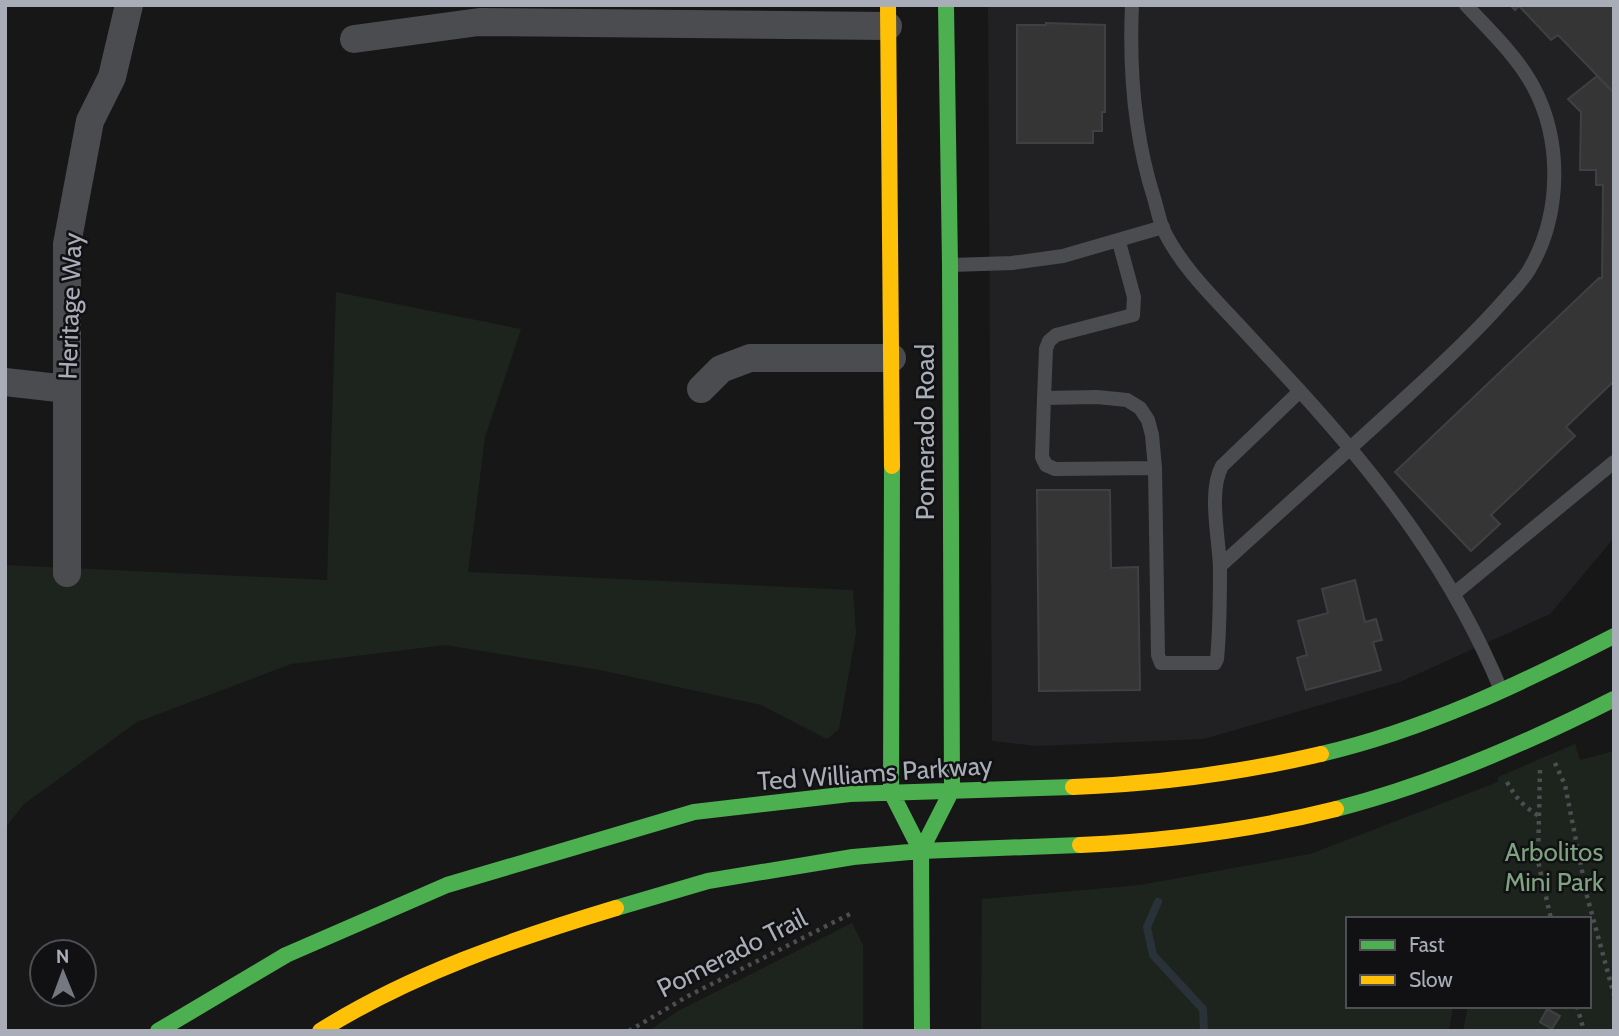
<svg xmlns="http://www.w3.org/2000/svg" width="1619" height="1036" viewBox="0 0 1619 1036" font-family="Cabin,sans-serif">
  <style>
    .built { fill: #212123 }
    .green { fill: #1d241e }
    .lines { fill: none; stroke-linecap: round; stroke-linejoin: round }
    .stream { stroke: #2a3239; stroke-width: 8 }
    .building { fill: #353536; stroke: #3f4043; stroke-width: 2 }
    .path { stroke: #4d4e52; stroke-width: 4.5; stroke-dasharray: 3.5 5; stroke-linecap: butt }
    .lane { stroke: #4b4c50; stroke-width: 14 }
    .street { stroke: #4b4c50; stroke-width: 28 }
    .fast { stroke: #4caf50; stroke-width: 16 }
    .slow { stroke: #ffc107; stroke-width: 16 }
    .labels { text-anchor: middle; stroke-width: 5; stroke-linejoin: round; paint-order: stroke }
    .street-label { font-size: 26px; fill: #a8adb8; stroke: #111113 }
    .park-label { font-size: 26px; fill: #7fa381; stroke: #111113 }
  </style>
  <rect width="100%" height="100%" fill="#171717"/>
  <path class="built" d="M988,5H1614V538L1550,614L1400,682L1204,739L1037,746L992,741Z"/>
  <path class="green" d="M336,292L521,329L485,437L468,572L853,590L856,633L839,729L827,739L761,705L600,670L445,645L291,664L137,722L24,804L5,828V565L327,580Z
    M1575,744L1580,760L1614,751V1031H1463L1468,1006H1589V919H1348V1006H1453L1449,1031H981L982,899L1140,885L1310,854L1498,782V777Z
    M852,923L863,945V1031H648L678,1011Z"/>
  <g class="lines">
    <path class="stream" d="M1158,902L1147,927L1153,955L1203,1009L1204,1031"/>
  </g>
  <path class="building" d="M1510,5H1614V93L1558,35L1551,40L1519,6L1515,10Z
    M1046,23L1105,25V112H1102V131H1093V143H1017V25H1046Z
    M1597,76L1614,93V381L1566,427L1575,436L1491,515L1500,524L1471,551L1395,472L1599,278H1602L1603,185H1596V170H1580L1581,112L1568,99Z
    M1037,490H1110L1111,568L1138,567L1140,690L1039,691Z
    M1355,580L1365,622L1376,619L1382,640L1373,642L1381,670L1306,690L1297,658L1307,655L1298,621L1328,613L1322,589Z
    M1547,1009L1560,1016L1552,1029L1540,1022Z"/>
  <g class="lines">
    <path class="path" d="M1555,763L1565,785L1587,896L1614,995
      M1540,770L1538,861L1551,919
      M1507,782C1516,798 1523,806 1539,816
      M1577,1006L1584,1031
      M629,1031L688,996L854,912"/>
    <path class="lane" d="M1132,5C1129,71 1134,135 1154,198C1157,208 1159,219 1163,229C1181,266 1210,294 1238,324C1258,346 1279,368 1299,390C1383,482 1453,574 1501,690
      M1119,242L1134,297L1133,315L1056,335L1049,341L1046,349L1044,398L1097,397L1127,400L1140,408L1148,420L1152,435L1155,468L1158,655L1161,663H1215L1217,659C1220,629 1220,597 1220,567C1219,538 1208,491 1222,466L1300,391
      M952,265L1012,263L1063,256L1163,227
      M1044,398L1042,457L1046,465L1055,469L1155,468
      M1220,566C1285,507 1351,448 1416,388C1447,359 1478,330 1506,298C1514,289 1523,280 1529,270C1561,216 1563,142 1533,86C1517,56 1489,30 1466,5
      M1455,593L1614,462"/>
    <path class="street" d="M354,39L479,22L888,26
      M5,382L67,389
      M701,389L721,369L750,358H892
      M67,573V244L90,121L112,77L129,5"/>
    <path class="fast" d="M892,466L891,792L921,851L922,1031
      M1321,754C1424,730 1520,684 1614,636
      M1336,809C1433,784 1525,744 1614,699
      M921,851L952,790L950,265L946,5
      M616,908L708,881L853,857L921,851L1080,845
      M158,1031L286,955L447,885L694,812L850,794L1073,787"/>
    <path class="slow" d="M888,5L892,466
      M1073,787C1157,784 1239,773 1321,754
      M1080,845C1166,841 1252,830 1336,809
      M320,1031C411,974 513,939 616,908"/>
  </g>
  <g class="labels">
    <g class="street-label">
      <text transform="translate(70 306) rotate(-88)" y="9">Heritage Way</text>
      <text transform="translate(925 432) rotate(-90)" y="9">Pomerado Road</text>
      <text transform="translate(875 773) rotate(-4)" y="9">Ted Williams Parkway</text>
      <text transform="translate(732 953) rotate(-27)" y="9">Pomerado Trail</text>
    </g>
    <g class="park-label">
      <text x="1554" y="861">Arbolitos<tspan x="1554" dy="30">Mini Park</tspan></text>
    </g>
  </g>
  <rect width="1619" height="1036" fill="none" stroke="#a8adb8" stroke-width="14"/>
  <rect x="1346" y="917" width="245" height="91" fill="#111113" stroke="#4d4f55" stroke-width="2"/>
  <rect x="1360" y="940" width="35" height="10" fill="#4caf50" stroke="#4d4f55" stroke-width="2"/>
  <text x="1409" y="952" font-size="21" fill="#a8adb8">Fast</text>
  <rect x="1360" y="975" width="35" height="10" fill="#ffc107" stroke="#4d4f55" stroke-width="2"/>
  <text x="1409" y="987" font-size="21" fill="#a8adb8">Slow</text>
  <g transform="translate(63 973) rotate(359)"><circle r="33" fill="#111113" stroke="#4d4f55" stroke-width="2"/>
  <path d="M0-5L12 26L0 18L-12 26Z" fill="#757880"/>
  <text y="-10" font-size="19" font-weight="bold" text-anchor="middle" fill="#a8adb8">N</text>
  </g>
</svg>
